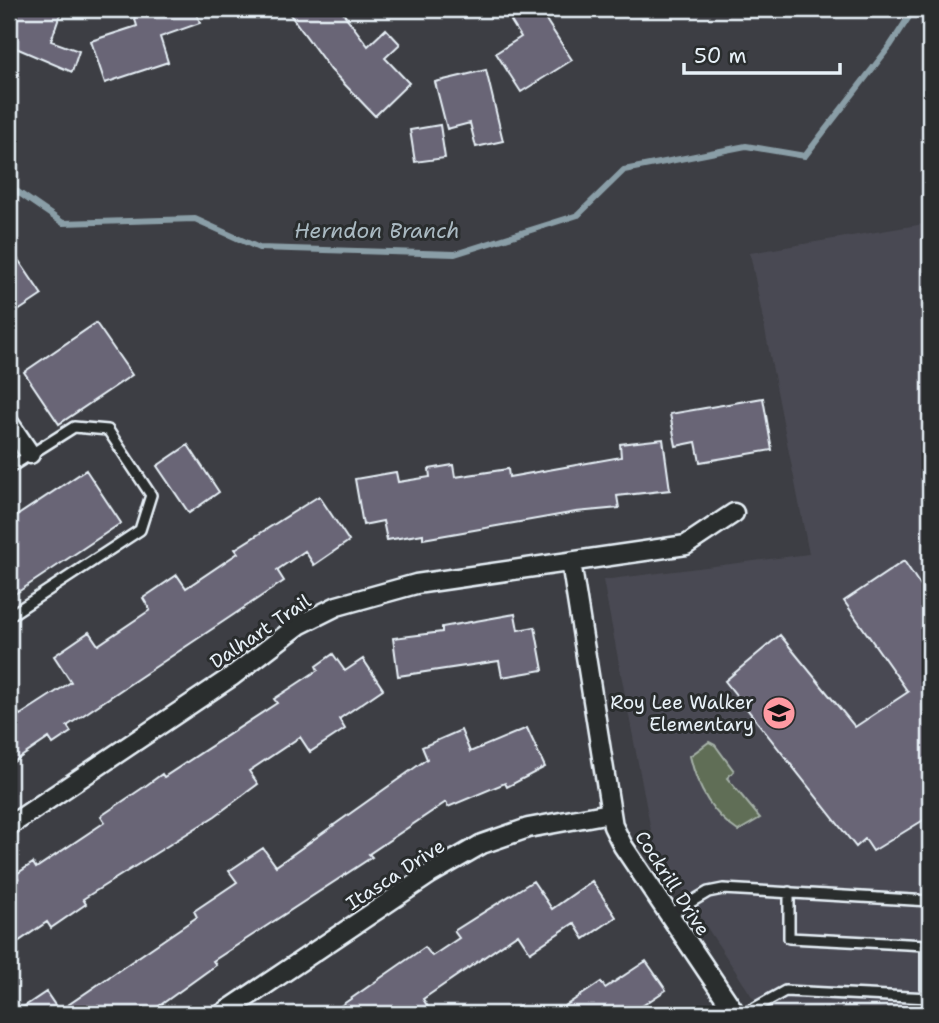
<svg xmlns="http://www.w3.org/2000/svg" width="939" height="1023" viewBox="0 0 939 1023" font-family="'Shantell Sans',sans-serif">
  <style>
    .built { fill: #4a4a53 }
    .green { fill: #606e56; stroke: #a4b0a7; stroke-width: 2 }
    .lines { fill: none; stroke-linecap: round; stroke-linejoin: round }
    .stream { stroke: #8a9ea7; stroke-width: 6 }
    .building { fill: #696576; stroke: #e8f1f8; stroke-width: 2 }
    .lane-casing { stroke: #e8f1f8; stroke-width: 14 }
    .street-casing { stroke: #e8f1f8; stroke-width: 23 }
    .lane { stroke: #2a2d2e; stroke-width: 9 }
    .street { stroke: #2a2d2e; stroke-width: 18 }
    .labels { text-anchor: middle; stroke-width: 6; stroke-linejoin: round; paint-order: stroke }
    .street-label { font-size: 19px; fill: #e8f1f8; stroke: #2a2d2e }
    .poi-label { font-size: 19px; fill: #e8f1f8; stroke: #2a2d2e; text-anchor: end }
    .water-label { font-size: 21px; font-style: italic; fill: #aabac2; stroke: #2a2d2e }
  </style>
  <rect width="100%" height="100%" fill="#3d3e44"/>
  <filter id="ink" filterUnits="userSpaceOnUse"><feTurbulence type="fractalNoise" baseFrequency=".0143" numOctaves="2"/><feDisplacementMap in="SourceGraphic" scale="14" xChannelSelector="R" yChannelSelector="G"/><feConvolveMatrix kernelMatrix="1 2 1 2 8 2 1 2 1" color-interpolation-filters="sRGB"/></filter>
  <g filter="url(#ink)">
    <path class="built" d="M930,223V1014H769L753,998L654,846L603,580L809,554L750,253Z"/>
    <path class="green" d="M709,742L715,745L734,771L727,778L760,818L738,831C712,814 697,787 690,756Z"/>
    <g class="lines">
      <path class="stream" d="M9,186L63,223L195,219L259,248L455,254L578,215L624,170L746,146L805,156L890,46L914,9"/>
    </g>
    <path class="building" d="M9,9H62L51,41L79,51L72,72L9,45Z
      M132,9H195L200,23L160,37L168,62L105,83L91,41L137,26Z
      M286,9H340L368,46L386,29L400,44L385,58L409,83L375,116L331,70Z
      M529,9H539L572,60L521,92L496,53L521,37L511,21Z
      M486,70L503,141L476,147L470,123L447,129L435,82Z
      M440,125L445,158L415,162L410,130Z
      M9,246L42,295L9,317Z
      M96,323L132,375L59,424L24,372Z
      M763,398L772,450L700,462L696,442L676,446L670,414Z
      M663,439L670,490L617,496L619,508L576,512L423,539V534L387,540L383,521L363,525L355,479L396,472L398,482L430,477L429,469L453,465L455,477L508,469L509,477L621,457L620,444Z
      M188,445L219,492L189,513L157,466Z
      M86,470L121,523L9,598V521Z
      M319,496L349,541L314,565L305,551L277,570L284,581L67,726L71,732L53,744L49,738L9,765V699L20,715L71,682L54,656L89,632L98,645L150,610L143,598L177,575L186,588L238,553L235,549Z
      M904,561L930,600V816L873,851L865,839L856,847L725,681L780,635L855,727L908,692L844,601Z
      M515,614L518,630L535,627L543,670L502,677L499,661L398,676L393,638L442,632V627Z
      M333,654L345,671L363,659L383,689L339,719L345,729L310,752L300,737L249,771L258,784L215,816L83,899L86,904L51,928L47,922L9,948V884L18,878L15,875L33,863L36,868L105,822L101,816L144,787L162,774L164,777L277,703L274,699L318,670L316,666Z
      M527,728L545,767L507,787L505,783L448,807L446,802L369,854L372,857L213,961L216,965L148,1014H13L46,992L59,1011L197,917L194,911L237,882L229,871L263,848L276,866L427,759L422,747L461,730L470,752Z
      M533,881L552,909L592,881L616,917L584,939L574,923L530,952L518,934L423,999L428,1007L418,1014H329L425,947L432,956L459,938L454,931Z
      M646,961L666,990L630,1014H553L601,982L605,988Z"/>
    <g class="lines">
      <defs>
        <path id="lane" d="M9,468L74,427L108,430L151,495L140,530L9,616
          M789,892V938L926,945V998
          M669,915L708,892L723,889L930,901
          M744,1014L785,991L930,998"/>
        <path id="street" d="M9,423L30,454
          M571,562L613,826L623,846L736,1014
          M9,826L231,677L299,625L337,606L416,584L686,545L734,513
          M222,1014L430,874L482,844L528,828L610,813"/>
      </defs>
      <use href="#lane" class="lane-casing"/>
      <use href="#street" class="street-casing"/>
      <use href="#lane" class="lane"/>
      <use href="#street" class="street"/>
    </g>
  </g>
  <defs>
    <symbol id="school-disc" viewBox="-11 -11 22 22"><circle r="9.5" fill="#ff9aa2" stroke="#2a2d2e"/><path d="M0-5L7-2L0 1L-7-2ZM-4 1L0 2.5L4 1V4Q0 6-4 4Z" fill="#111"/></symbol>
  </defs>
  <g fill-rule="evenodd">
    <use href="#school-disc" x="760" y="694" width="38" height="38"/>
  </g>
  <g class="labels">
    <g class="street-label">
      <text transform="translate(260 631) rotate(-34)" y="7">Dalhart Trail</text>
      <text transform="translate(395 874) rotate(-33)" y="7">Itasca Drive</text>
      <text transform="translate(673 883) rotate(57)" y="7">Cockrill Drive</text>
    </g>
    <g class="poi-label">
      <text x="754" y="709">Roy Lee Walker<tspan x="754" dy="22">Elementary</tspan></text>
    </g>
    <g class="water-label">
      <text x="377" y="238">Herndon Branch</text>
    </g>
  </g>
  <rect width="939" height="1023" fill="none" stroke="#2a2d2e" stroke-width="35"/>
  <rect x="18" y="18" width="904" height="988" fill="none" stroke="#e8f1f8" stroke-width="2.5" filter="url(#ink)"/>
  <path d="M684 63v10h156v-10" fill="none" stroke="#e8f1f8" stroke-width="3.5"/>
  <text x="694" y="63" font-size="21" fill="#e8f1f8" stroke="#2a2d2e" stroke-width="5" paint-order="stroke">50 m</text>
</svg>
